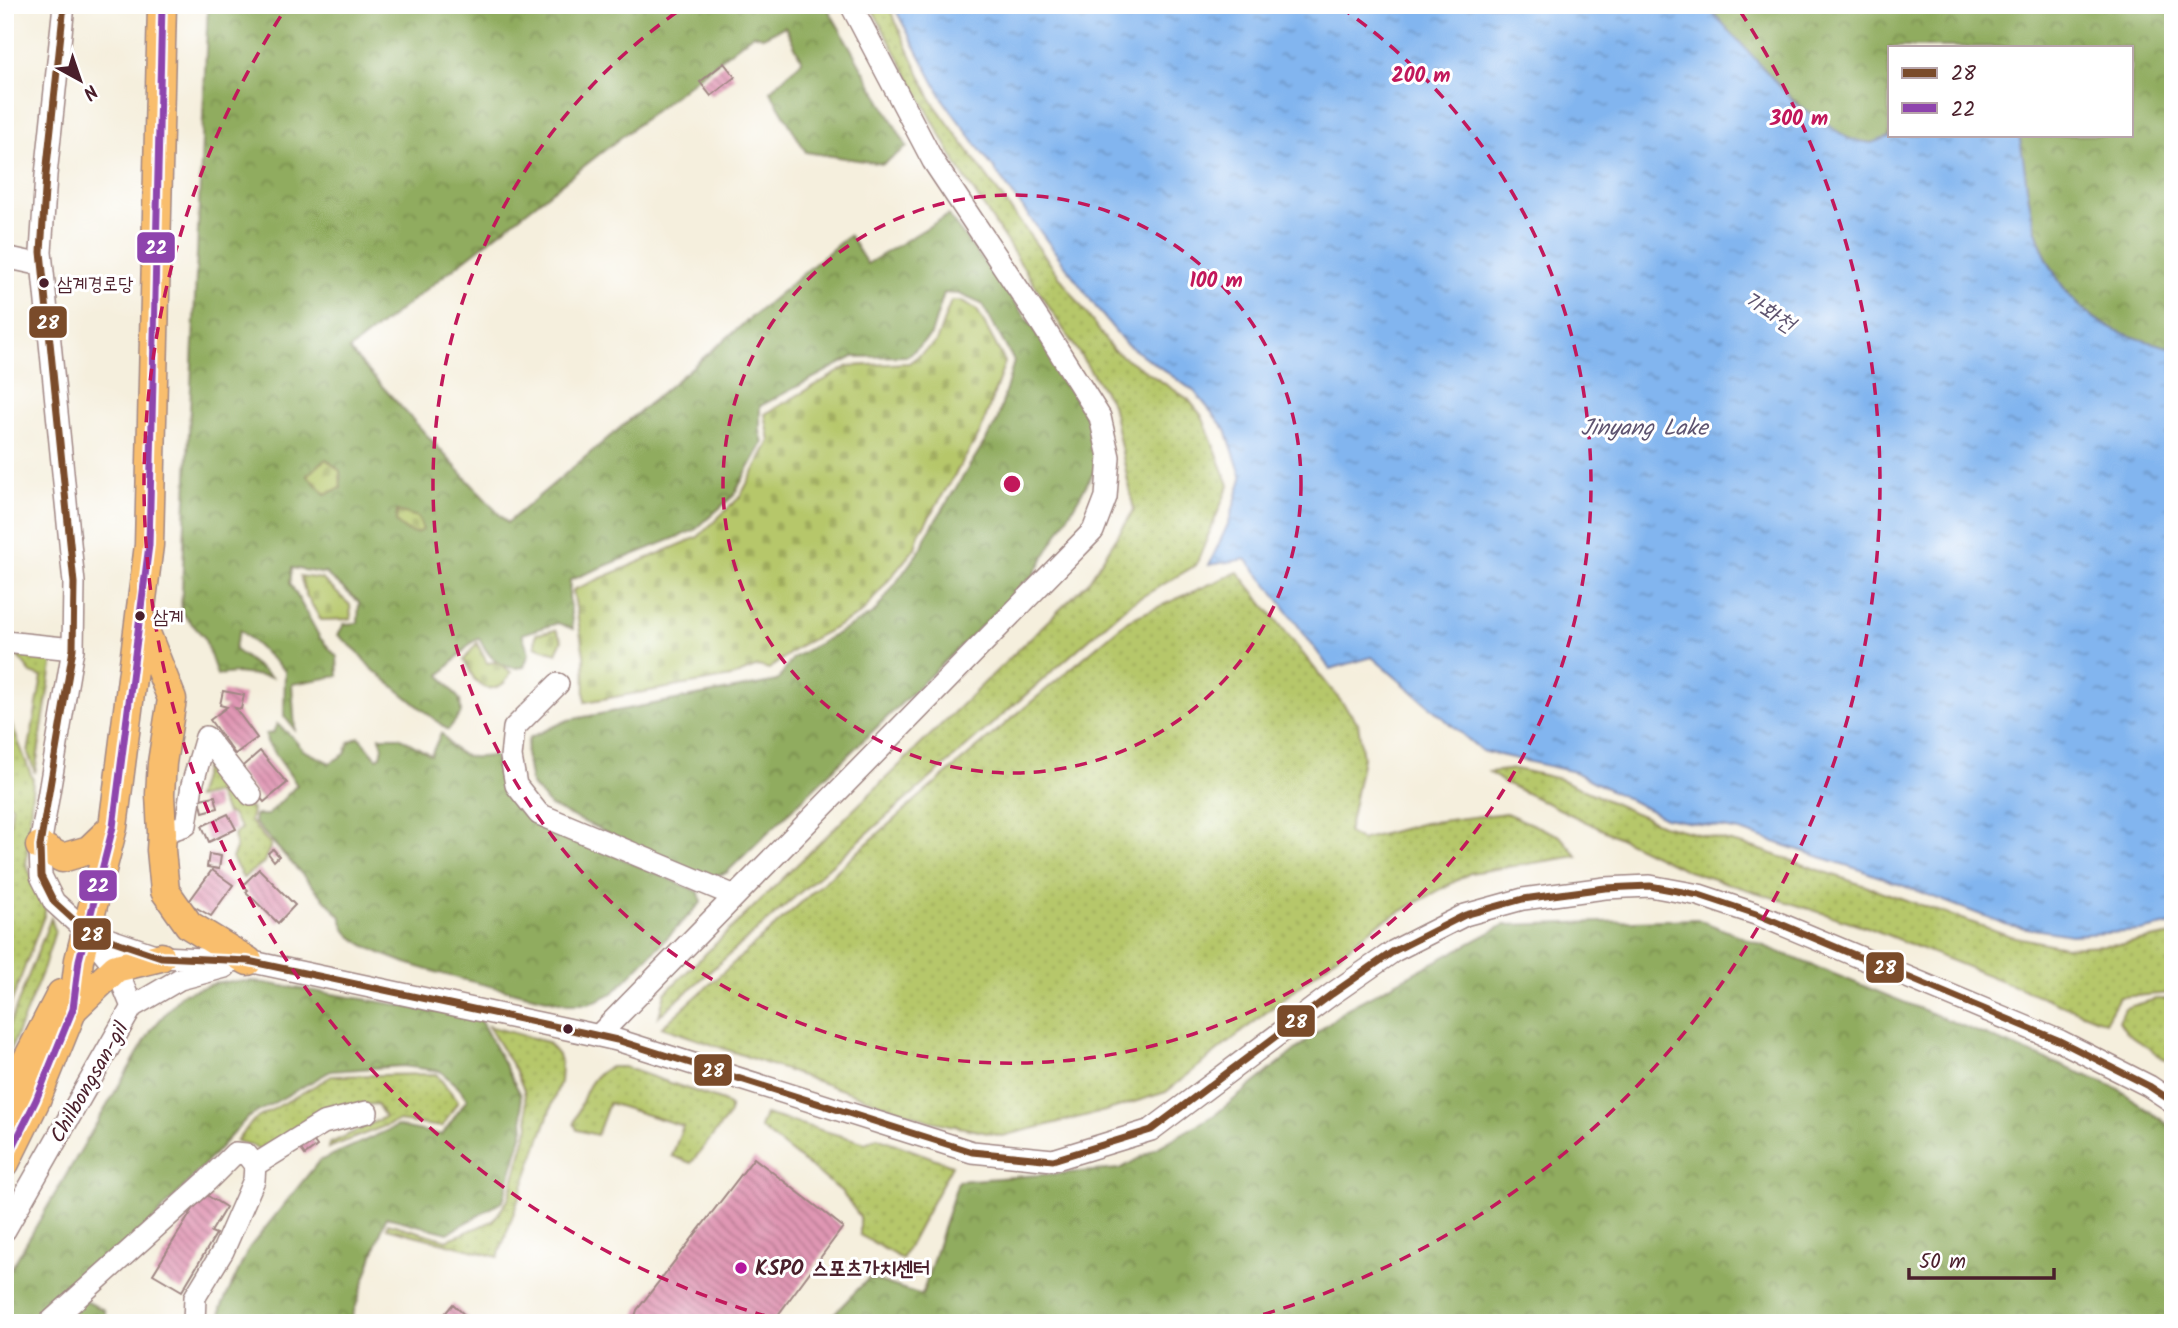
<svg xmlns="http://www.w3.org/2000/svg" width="2178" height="1328" viewBox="0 0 2178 1328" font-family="Kalam,'Poor Story',sans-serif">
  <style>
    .grass { fill: url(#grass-dots); stroke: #80734a; stroke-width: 2 }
    .forest { fill: url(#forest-crowns); stroke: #6d6644; stroke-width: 2 }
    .cemetery { fill: url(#cemetery-stones); stroke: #80734a; stroke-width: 2 }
    .water { fill: url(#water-ripples); stroke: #666a8d; stroke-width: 2 }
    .building { fill: url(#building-back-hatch) }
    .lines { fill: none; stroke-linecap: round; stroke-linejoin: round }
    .minor-casing { stroke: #a08784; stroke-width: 24 }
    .major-casing { stroke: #a08784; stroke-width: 31 }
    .minor { stroke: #fff; stroke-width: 21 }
    .major { stroke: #f9be6d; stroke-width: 28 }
    .bus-1-casing { stroke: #fff; stroke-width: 12 }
    .bus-2-casing { stroke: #fff; stroke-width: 12 }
    .bus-1 { stroke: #7a4b2a; stroke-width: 7 }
    .bus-2 { stroke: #8e44ad; stroke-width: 7 }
    .ring { fill: none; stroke: #c2185b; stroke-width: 3.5; stroke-dasharray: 12 9 }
    .bus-dot { fill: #4a1f2b; stroke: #fff; stroke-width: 2.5 }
    .poi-dot { fill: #b5179e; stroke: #fff; stroke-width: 2.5 }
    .labels { text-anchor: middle; stroke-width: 6; stroke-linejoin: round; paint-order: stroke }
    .bus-label { font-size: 19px; fill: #4a1f2b; stroke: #fff; text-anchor: start }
    .street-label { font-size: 21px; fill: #4a1f2b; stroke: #fff }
    .poi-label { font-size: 21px; font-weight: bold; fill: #4a1f2b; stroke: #fff; text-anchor: start }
    .water-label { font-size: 23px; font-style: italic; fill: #5e5470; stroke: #fff }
    .centre { fill: #c2185b; stroke: #fff; stroke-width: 3.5 }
    .ring-label { font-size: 21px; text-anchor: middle; font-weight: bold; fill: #c2185b; stroke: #fff; stroke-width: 6; stroke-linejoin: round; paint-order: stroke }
    .line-badge { stroke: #fff; stroke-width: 2.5 }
    .badge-label { font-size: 19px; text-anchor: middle; font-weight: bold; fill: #fff }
  </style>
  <defs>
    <pattern id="grass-dots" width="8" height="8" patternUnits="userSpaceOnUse" patternTransform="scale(1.75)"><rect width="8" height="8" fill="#b6c76a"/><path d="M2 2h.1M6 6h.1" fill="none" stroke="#9eaa5c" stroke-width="1.8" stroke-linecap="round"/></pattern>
    <pattern id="forest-crowns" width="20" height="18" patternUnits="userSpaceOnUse" patternTransform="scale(1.75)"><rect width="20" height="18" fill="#90ac5e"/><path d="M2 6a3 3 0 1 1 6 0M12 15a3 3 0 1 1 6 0" fill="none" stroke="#788b4e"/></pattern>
    <pattern id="cemetery-stones" width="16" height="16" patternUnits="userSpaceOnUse" patternTransform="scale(1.75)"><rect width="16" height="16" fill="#b6c76a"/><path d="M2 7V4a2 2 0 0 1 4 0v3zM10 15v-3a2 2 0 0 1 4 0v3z" fill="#9eaa5c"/></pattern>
    <pattern id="water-ripples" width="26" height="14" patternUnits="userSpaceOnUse" patternTransform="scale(1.75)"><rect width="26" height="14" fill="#82b5ef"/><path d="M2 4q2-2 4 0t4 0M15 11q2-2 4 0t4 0" fill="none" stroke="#6c93c2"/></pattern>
    <pattern id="building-back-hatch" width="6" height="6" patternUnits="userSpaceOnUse" patternTransform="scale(1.75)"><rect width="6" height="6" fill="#e097b4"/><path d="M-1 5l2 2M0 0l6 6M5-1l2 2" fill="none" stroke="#b87b93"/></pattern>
  </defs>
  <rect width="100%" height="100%" fill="#fff"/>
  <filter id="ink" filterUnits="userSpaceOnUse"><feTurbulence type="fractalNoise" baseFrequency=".0143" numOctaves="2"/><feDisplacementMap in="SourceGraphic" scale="14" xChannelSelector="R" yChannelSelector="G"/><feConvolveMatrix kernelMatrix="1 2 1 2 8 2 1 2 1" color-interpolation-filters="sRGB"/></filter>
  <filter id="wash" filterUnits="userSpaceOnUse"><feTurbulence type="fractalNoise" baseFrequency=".00686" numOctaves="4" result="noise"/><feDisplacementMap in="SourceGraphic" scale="28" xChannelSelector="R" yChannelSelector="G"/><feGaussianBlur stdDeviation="1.57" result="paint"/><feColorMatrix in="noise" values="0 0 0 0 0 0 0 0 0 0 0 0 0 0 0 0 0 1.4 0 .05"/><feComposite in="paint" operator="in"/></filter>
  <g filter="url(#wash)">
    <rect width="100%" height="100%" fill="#f5efdd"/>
    <path class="grass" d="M870,5H888L932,101L1113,350L1188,399L1202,416L1229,485L1196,565L1128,605L659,1016L665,993L1088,582L1134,510L1112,404L958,167Z
      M1238,572L1358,723L1363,758L1348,833L1361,840L1424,823L1506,813L1560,836L1577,856L1470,873L1376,925L1166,1092L1105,1111L1002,1136L931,1121L662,1027L918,798L1128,620Z
      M52,653L53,659L35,773L28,753L42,677L31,673L16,654Z
      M5,707L33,780L26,865L46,906L44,916L5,1019V932L7,927L5,926V835L9,832L12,806L5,800Z
      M208,757L252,810L250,821L271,845L264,862L243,878L232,858L236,849L234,834L241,828L231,814L226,813L217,793L196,798Z
      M1516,769L1560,779L1662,825L1755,848L2011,936L2065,947L2123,944L2173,935V993L2119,997L2105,1022L1867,927L1688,871L1503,782L1489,772Z
      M51,918L55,931L43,970L5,1064V1036Z
      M2156,999H2173V1065L2126,1032L2119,1021L2125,1008Z
      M488,1026L547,1042L558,1055L561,1064L560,1082L498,1257L387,1228L388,1223L447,1240L493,1221L508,1200L529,1125L524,1090L515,1070Z
      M611,1067H624L723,1101L730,1107V1114L691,1163L672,1156L683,1126L609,1103L597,1135L577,1130L574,1123C583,1101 587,1075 611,1067Z
      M436,1074L458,1101L442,1127L398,1121L328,1148L329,1144L385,1117L377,1104L352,1106L261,1151L251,1145L236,1141L254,1120L332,1076Z
      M765,1114L866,1143L877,1137L952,1165L902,1259L860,1235V1217L841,1191L760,1128Z"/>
    <path class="forest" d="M208,5H826L907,147L883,164L806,152L770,91L802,61L785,26L763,37L753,34L349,350L507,523L849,235L867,264L948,215L1044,341L1094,431L1095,470L1033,576L726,873L703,878L550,806L531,784L526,753L529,738L568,720L777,681L793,658L874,613L922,547L926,536L997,422L1014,361L982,304L959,294L944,293L931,335L908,356L853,357L760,406V431L763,443L733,496L695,530L570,580L569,597L573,629L558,623L522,634L529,653L524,667C500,671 489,658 479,638L471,643L440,675L460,700L461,713L448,730L371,668L357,651L338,635L344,624L358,623L359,602L326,574L292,568L290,583L320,638L337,657L338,676L292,684L295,730L284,716L285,671L240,630L234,649L271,677L236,673L217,675L204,637L181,612Z
      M1706,5H2173V348C2121,336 2082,322 2055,274C2045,256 2037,239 2033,219C2026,191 2025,163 2019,135H2131V47H1889V135H1895C1887,137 1877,143 1869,143C1817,142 1740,43 1706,5Z
      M277,724L291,736L303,750L330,763L345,754L349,742L359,737L377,758L381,756L383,747L380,737H399L431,755L441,733C446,737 447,742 451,746C464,761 477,757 494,756L506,781L556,830L699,892L701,903L613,993L589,1004H568C520,992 376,966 347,932C344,928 342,921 341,917L254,822L255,815H268L297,785L267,742L266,734L273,733Z
      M1697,919L2117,1088L2173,1128V1323H825L869,1278L922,1295L958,1181L1120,1169L1216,1114L1346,1009L1504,925Z
      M252,981L479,1018L520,1093L524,1128L503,1201L448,1233L386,1217L350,1323H220L221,1308L249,1248L319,1161L397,1126L442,1135L467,1099L459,1088L440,1071L403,1066L331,1071L247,1118L81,1299L104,1310L107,1323H5V1279L152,1029L182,994L219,982Z"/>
    <path class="cemetery" d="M951,301H960L977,310L1005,362L980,433L919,534L915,548L861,614L801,645L769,669L758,666L731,677L585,702L584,655L573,590L698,537L740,497L770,441L765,414L849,366L909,363L936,342Z
      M326,459L340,471L341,488L325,494L307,475Z
      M397,511L418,517L423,530C412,537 404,529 396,522Z
      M300,576L322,579L350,605L351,619L321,620L306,595Z
      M556,630L562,640L556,653L535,646L536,634Z
      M477,643L487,663L497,662L511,672C505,688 488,695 475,680C471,674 468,666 464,660Z"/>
    <path class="water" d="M893,5H1706L1795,103L1849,139L1871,143L1895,135H2019C2025,163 2026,191 2033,219C2037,239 2045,256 2055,274C2082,322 2121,336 2173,348V924L2141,931L2071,935L2008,925L1861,870L1740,831L1665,818L1575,772L1482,751L1372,657L1330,669L1271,589L1246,559L1209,565L1229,522L1242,478L1226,430L1195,392L1125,343L1098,310L944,101Z"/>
    <g id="blocks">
      <path class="building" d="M724,63L735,77L711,96L700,82Z
        M223,691L244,695L241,709L235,708L257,738L235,754L210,720L227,707L220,705Z
        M260,751L287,783L264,802L237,771Z
        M215,796L218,808L203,812L200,799Z
        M228,814L236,829L209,842L202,826Z
        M273,849L279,856L274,861L268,853Z
        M209,854L221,856L219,869L207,867Z
        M259,869L295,905L278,923L246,892L248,890L243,885Z
        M212,870L233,885L211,916L188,903Z
        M310,1136L317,1146L305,1155L298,1145Z
        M754,1158L843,1227L772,1323H633L637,1310Z
        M203,1193L226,1207L211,1232L216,1234L182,1291L153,1274Z
        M453,1304L473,1323H437Z"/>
    </g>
  </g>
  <g filter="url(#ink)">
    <use href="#blocks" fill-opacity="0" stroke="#a08784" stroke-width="2"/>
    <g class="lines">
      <defs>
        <path id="minor" d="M64,5L46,175L41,252L74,583L73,649L40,846L41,876L54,902L87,932L161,957L248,961L586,1033L617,1040L972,1152L1053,1160L1151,1130L1332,994L1394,951L1465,915L1523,899L1605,888L1650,886L1699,895L1759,915L2060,1041L2149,1086L2173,1102
          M5,257L42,265
          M5,642L73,649
          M558,684L514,728L511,757L516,785L539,814L735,896
          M162,833L186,825L192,785L206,737L251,795
          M87,932L116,968L132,1007
          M598,1036L1093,531L1106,497L1109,457L1100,417L1041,323L933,161L851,5
          M255,1165L323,1123L367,1112
          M5,1230L132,1007L180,979L225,967
          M49,1323L207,1181L235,1153L246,1154L255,1165L254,1180L223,1251L195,1297L194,1323"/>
        <path id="major" d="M142,623L172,699L162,763L160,794L162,833L161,850L165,891L189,925L248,961
          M40,846L62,858L89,850L113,827
          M73,1009L116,968L161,957
          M5,1103L61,994
          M5,1163L36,1100L73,1009L79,960L113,827L149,545L162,5"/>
      </defs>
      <use href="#minor" class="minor-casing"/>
      <use href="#major" class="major-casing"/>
      <use href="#minor" class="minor"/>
      <use href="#major" class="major"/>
      <defs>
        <path id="bus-1" d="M64,5L46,175L41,252L74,583L73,649L40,846L41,876L54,902L87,932L161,957L248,961L586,1033L617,1040L972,1152L1053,1160L1151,1130L1332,994L1394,951L1465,915L1523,899L1605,888L1650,886L1699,895L1759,915L2060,1041L2149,1086L2173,1102"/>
        <path id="bus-2" d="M5,1163L36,1100L73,1009L79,960L113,827L149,545L162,5"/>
      </defs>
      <use href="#bus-1" class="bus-1-casing"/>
      <use href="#bus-2" class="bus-2-casing"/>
      <use href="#bus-1" class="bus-1"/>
      <use href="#bus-2" class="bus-2"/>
    </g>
  </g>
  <g class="ring">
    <circle cx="1012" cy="484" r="289"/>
    <path d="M1340 7A579 579 0 1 1 684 7"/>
    <path d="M787 1322A868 868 0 0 1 284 11M1740 11A868 868 0 0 1 1237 1322"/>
  </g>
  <g class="bus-dot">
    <circle cx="44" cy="283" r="6"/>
    <circle cx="140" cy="616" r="6"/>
    <circle cx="568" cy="1029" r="6"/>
  </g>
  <circle class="poi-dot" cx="741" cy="1268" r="7"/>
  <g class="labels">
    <g class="bus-label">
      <text x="57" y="290">삼계경로당</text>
      <text x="153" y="623">삼계</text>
    </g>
    <g class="street-label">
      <text transform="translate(89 1082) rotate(-60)" y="7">Chilbongsan-gil</text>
    </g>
    <g class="poi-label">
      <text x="755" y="1275">KSPO 스포츠가치센터</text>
    </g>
    <g class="water-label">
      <text transform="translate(1770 311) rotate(32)" y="8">가화천</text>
      <text x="1644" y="435">Jinyang Lake</text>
    </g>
  </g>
  <circle cx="1012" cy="484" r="10" class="centre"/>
  <g class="ring-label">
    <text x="1421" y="82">200 m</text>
    <text x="1799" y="125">300 m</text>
    <text x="1216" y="287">100 m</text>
  </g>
  <g class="line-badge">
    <rect x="136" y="231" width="40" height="33" rx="7" fill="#8e44ad"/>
    <rect x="28" y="305" width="40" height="34" rx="7" fill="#7a4b2a"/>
    <rect x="78" y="869" width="40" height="33" rx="7" fill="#8e44ad"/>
    <rect x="72" y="917" width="40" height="34" rx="7" fill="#7a4b2a"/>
    <rect x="1865" y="951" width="40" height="33" rx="7" fill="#7a4b2a"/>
    <rect x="1276" y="1004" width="40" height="34" rx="7" fill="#7a4b2a"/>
    <rect x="693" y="1053" width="40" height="34" rx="7" fill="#7a4b2a"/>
  </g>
  <g class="badge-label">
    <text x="156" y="254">22</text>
    <text x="48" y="329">28</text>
    <text x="98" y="892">22</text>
    <text x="92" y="941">28</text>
    <text x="1885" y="974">28</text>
    <text x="1296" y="1028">28</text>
    <text x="713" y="1077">28</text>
  </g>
  <rect width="2178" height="1328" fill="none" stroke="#fff" stroke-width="28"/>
  <rect x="1888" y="46" width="245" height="91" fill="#ffffff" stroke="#b7a5aa" stroke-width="2"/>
  <rect x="1902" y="68" width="35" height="10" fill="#7a4b2a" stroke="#b7a5aa" stroke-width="2"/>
  <text x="1951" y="80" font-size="21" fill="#4a1f2b">28</text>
  <rect x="1902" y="103" width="35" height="10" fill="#8e44ad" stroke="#b7a5aa" stroke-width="2"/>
  <text x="1951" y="116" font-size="21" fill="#4a1f2b">22</text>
  <g transform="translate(80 80) rotate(140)" stroke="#ffffff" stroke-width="5" paint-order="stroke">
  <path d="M0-5L12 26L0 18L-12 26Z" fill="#4a1f2b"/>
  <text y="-10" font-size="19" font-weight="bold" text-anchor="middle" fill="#4a1f2b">N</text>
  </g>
  <path d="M1909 1268v10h145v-10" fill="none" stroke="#4a1f2b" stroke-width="3.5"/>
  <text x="1919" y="1268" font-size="21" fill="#4a1f2b" stroke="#ffffff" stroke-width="5" paint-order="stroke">50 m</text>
</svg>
